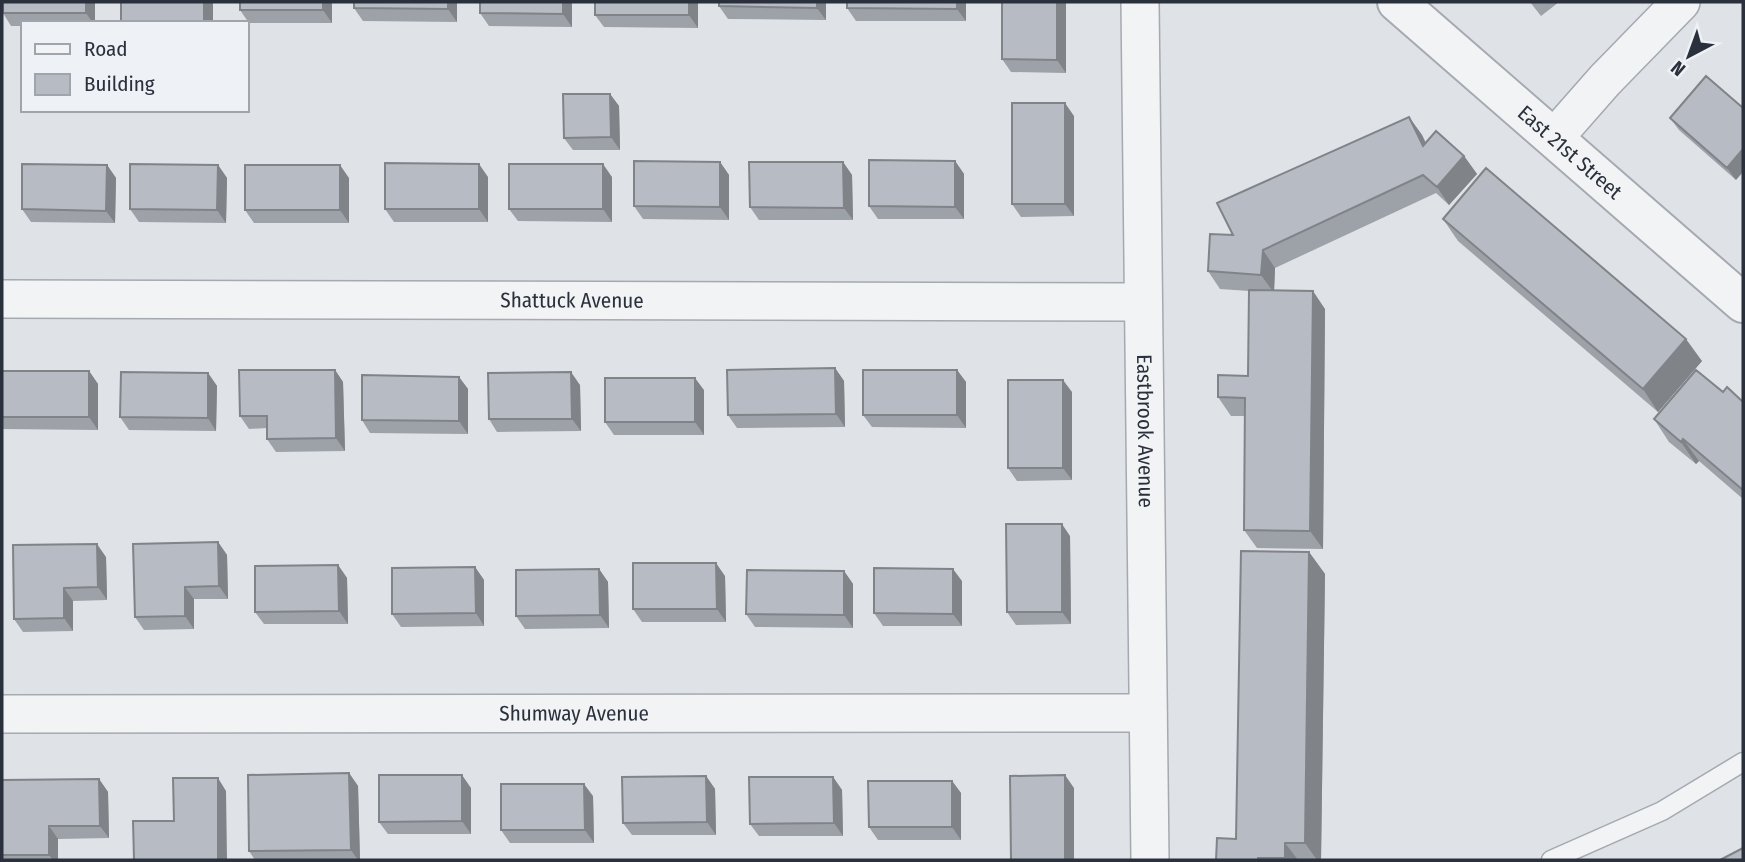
<svg xmlns="http://www.w3.org/2000/svg" width="1745" height="862" viewBox="0 0 1745 862" font-family="'Fira Sans Condensed',sans-serif">
  <style>
    .lines { fill: none; stroke-linecap: round; stroke-linejoin: round }
    .service-casing { stroke: #a5a9b0; stroke-width: 21 }
    .minor-casing { stroke: #a5a9b0; stroke-width: 40 }
    .tertiary-casing { stroke: #a5a9b0; stroke-width: 42 }
    .service { stroke: #f1f3f5; stroke-width: 18 }
    .minor { stroke: #f1f3f5; stroke-width: 37 }
    .tertiary { stroke: #f1f3f5; stroke-width: 38 }
    .wall { fill: #9da1a8 }
    .shaded-wall { fill: #808388 }
    .building { fill: #b7bbc3; stroke: #808388; stroke-width: 2 }
    .labels { text-anchor: middle; stroke-width: 6; stroke-linejoin: round; paint-order: stroke }
    .street-label { font-size: 21px; fill: #2a303c; stroke: #eef1f5 }
  </style>
  <rect width="100%" height="100%" fill="#dfe2e7"/>
  <g class="lines">
    <defs>
      <path id="service" d="M1551,860L1662,811L1743,762"/>
      <g id="minor">
        <path id="s1" d="M1140,2L1150,860"/>
        <path d="M1554,138L1605,80L1681,2"/>
        <path id="s2" d="M2,299L1143,302"/>
        <path id="s3" d="M2,714L1148,713"/>
      </g>
      <g id="tertiary">
        <path id="s4" d="M1397,2L1743,303"/>
      </g>
    </defs>
    <use href="#service" class="service-casing"/>
    <use href="#minor" class="minor-casing"/>
    <use href="#tertiary" class="tertiary-casing"/>
    <use href="#service" class="service"/>
    <use href="#minor" class="minor"/>
    <use href="#tertiary" class="tertiary"/>
  </g>
  <path class="wall" d="M3,2H95V23H23V26H11L3,13Z
    M213,2V23H122L121,21Z
    M240,2H332V23H249L240,10Z
    M457,2V22L363,21L354,8Z
    M480,2H572V27L489,26L480,13Z
    M595,2H698V28L604,27L595,15Z
    M719,2H826V20L728,19L719,6Z
    M847,2H966V21H856L847,8Z
    M1002,2H1066V73L1011,72L1002,59Z
    M1530,2H1559L1541,16Z
    M1706,76L1736,180L1679,130L1670,118Z
    M610,94L619,106L620,150H573L564,138Z
    M1074,116V216L1021,217L1012,204Z
    M1409,117L1422,135L1426,143L1464,156L1477,174L1449,205L1436,193L1275,268L1274,291L1325,309L1323,549L1257,548L1244,530L1245,416H1231L1218,397L1248,376L1249,291L1220,289L1208,271L1233,235Z
    M955,161L964,174V219H878L869,206Z
    M720,162L729,175V220L643,219L634,206Z
    M843,162L852,175L853,220H759L750,207Z
    M107,165L116,178L115,223L31,222L22,209Z
    M218,165L227,178L226,223L139,222L130,209Z
    M488,177V222H394L385,209Z
    M612,177V222L518,221L509,209Z
    M349,178V223H254L245,210Z
    M1443,219L1702,361L1658,412L1458,241Z
    M835,368L844,381L845,427L737,428L728,415Z
    M335,370L343,382L345,451L276,452L267,439V428L249,429L240,416Z
    M957,370L966,382V428L872,427L863,415Z
    M2,371H89L98,384V430L3,429L2,427Z
    M208,373L217,386L216,431L129,430L120,417Z
    M459,377L468,389V434L370,433L362,420Z
    M580,385L581,431L497,432L489,419Z
    M704,390V435H614L605,422Z
    M1072,392V480L1017,481L1008,468Z
    M1723,392L1743,402V499L1699,461L1696,464L1669,442L1654,419Z
    M1070,536L1071,624L1016,625L1007,612Z
    M218,542L227,555L228,599H194V629L144,630L135,617Z
    M1309,552L1325,574L1321,860H1216L1236,839Z
    M106,557L107,600L73,601V631L23,632L14,619Z
    M338,565L347,578L348,624H264L255,612Z
    M475,567L484,580V626L401,627L392,614Z
    M599,569L608,582L609,628L525,629L516,616Z
    M844,571L853,584V628L755,627L746,614Z
    M725,576L726,622H642L633,609Z
    M962,581V626H883L874,613Z
    M349,773L358,786L360,860H255L249,851Z
    M706,776L715,789L716,835H632L623,823Z
    M833,777L842,790L843,836H759L750,824Z
    M99,779L108,792L109,838L58,839V860H2V780Z
    M952,781L961,793V840H878L869,827Z
    M471,788V834H388L379,822Z
    M593,796L594,843H510L501,830Z"/>
  <path class="shaded-wall" d="M86,2H95V23H93L86,13Z
    M204,2H213V23H205L204,21Z
    M323,2H332V23L323,10Z
    M448,2H457V22L448,9Z
    M563,2H572V27L563,14Z
    M689,2H698V28L689,15Z
    M817,2H826V20L817,8Z
    M957,2H966V21L957,9Z
    M1057,2H1066V73L1057,60Z
    M610,94L619,106L620,150L611,137Z
    M1065,103L1074,116V216L1065,204Z
    M1409,117L1422,135L1435,164L1423,146Z
    M1743,149V172L1736,180L1727,168Z
    M1464,156L1477,174L1449,205L1437,187Z
    M955,161L964,174V219L955,207Z
    M720,162L729,175V220L720,207Z
    M843,162L852,175L853,220L844,208Z
    M479,164L488,177V222L479,209Z
    M603,164L612,177V222L603,209Z
    M107,165L116,178L115,223L106,211Z
    M218,165L227,178L226,223L217,210Z
    M340,165L349,178V223L340,210Z
    M1263,250L1275,268L1274,293L1261,275Z
    M1313,291L1325,309L1323,549L1310,531Z
    M1686,339L1702,361L1658,412L1643,389Z
    M835,368L844,381L845,427L836,414Z
    M335,370L343,382L345,451L336,438Z
    M957,370L966,382V428L957,415Z
    M89,371L98,384V430L89,417Z
    M571,372L580,385L581,431L572,419Z
    M208,373L217,386L216,431L208,418Z
    M459,377L468,389V434L459,421Z
    M695,378L704,390V435L695,422Z
    M1063,380L1072,392V480L1063,468Z
    M1683,439L1699,461L1696,464L1681,442Z
    M1062,524L1070,536L1071,624L1062,612Z
    M218,542L227,555L228,599L219,586Z
    M97,544L106,557L107,600L98,587Z
    M1309,552L1325,574L1321,860H1317L1305,843Z
    M716,563L725,576L726,622L717,609Z
    M338,565L347,578L348,624L339,611Z
    M475,567L484,580V626L476,613Z
    M599,569L608,582L609,628L600,615Z
    M953,569L962,581V626L953,614Z
    M844,571L853,584V628L844,615Z
    M185,587L194,599V629L185,616Z
    M64,588L73,601V631L64,618Z
    M349,773L358,786L360,860H358L351,850Z
    M462,775L471,788V834L462,821Z
    M1065,775L1074,788V860H1065Z
    M706,776L715,789L716,835L707,822Z
    M833,777L842,790L843,836L834,823Z
    M218,778L226,791L227,860H218Z
    M99,779L108,792L109,838L100,826Z
    M952,781L961,793V840L952,827Z
    M584,784L593,796L594,843L585,830Z
    M49,826L58,839V860H53L49,855Z
    M1285,843L1298,860H1287L1285,858Z"/>
  <path class="building" d="M3,2H86V13H3Z
    M121,2H204V21H121Z
    M240,2H323V10H240Z
    M354,2H448V9L354,8Z
    M480,2H563V14L480,13Z
    M595,2H689V15H595Z
    M719,2H817V8L719,6Z
    M847,2H957V9L847,8Z
    M1002,2H1057V60L1002,59Z
    M1706,76L1743,108V149L1727,168L1670,118Z
    M563,94H610L611,137L564,138Z
    M1012,103H1065V204H1012Z
    M1409,117L1423,146L1436,131L1464,156L1437,187L1423,175L1263,250L1261,275L1208,271L1210,234L1233,235L1217,203Z
    M869,160L955,161V207L869,206Z
    M634,161L720,162V207L634,206Z
    M749,162H843L844,208L750,207Z
    M385,163L479,164V209H385Z
    M22,164L107,165L106,211L22,209Z
    M130,164L218,165L217,210L130,209Z
    M509,164H603V209H509Z
    M245,165H340V210H245Z
    M1486,168L1686,339L1643,389L1443,219Z
    M1249,290L1313,291L1310,531L1244,530L1245,398L1218,397V375L1248,376Z
    M835,368L836,414L728,415L727,370Z
    M239,370H335L336,438L267,439V416H240Z
    M863,370H957V415H863Z
    M1696,370L1723,392L1727,387L1743,402V490L1683,439L1681,442L1654,419Z
    M2,371H89V417H2Z
    M121,372L208,373V418L120,417Z
    M571,372L572,419H489L488,373Z
    M362,375L459,377V421L362,420Z
    M605,378H695V422H605Z
    M1008,380H1063V468H1008Z
    M1006,524H1062V612H1007Z
    M218,542L219,586L185,587V616L135,617L133,544Z
    M97,544L98,587L64,588V618L14,619L13,545Z
    M1241,551L1309,552L1305,843H1285V858H1258V860H1216L1217,838L1236,839Z
    M633,563H716L717,609H633Z
    M338,565L339,611L255,612V566Z
    M475,567L476,613L392,614V568Z
    M874,568L953,569V614L874,613Z
    M599,569L600,615L516,616V570Z
    M747,570L844,571V615L746,614Z
    M349,773L351,850L249,851L248,775Z
    M379,775H462V821L379,822Z
    M1065,775V860H1011L1010,776Z
    M706,776L707,822L623,823L622,777Z
    M749,777H833L834,823L750,824Z
    M173,778H218V860H134L133,821H174Z
    M99,779L100,826H49V855H2V780Z
    M868,781H952V827H869Z
    M501,784H584L585,830H501Z
    M1743,848V860H1720Z"/>
  <g class="labels">
    <g class="street-label">
      <text dy="7" stroke="none"><textPath href="#s4" startOffset="229">East 21st Street</textPath></text>
      <text dy="7" stroke="none"><textPath href="#s2" startOffset="570">Shattuck Avenue</textPath></text>
      <text dy="7" stroke="none"><textPath href="#s1" startOffset="429">Eastbrook Avenue</textPath></text>
      <text dy="7" stroke="none"><textPath href="#s3" startOffset="572">Shumway Avenue</textPath></text>
    </g>
  </g>
  <rect width="1745" height="862" fill="none" stroke="#2a303c" stroke-width="7"/>
  <rect x="21" y="21" width="228" height="91" fill="#eef1f5" stroke="#a0a4ab" stroke-width="2"/>
  <rect x="35" y="44" width="35" height="10" fill="#f1f3f5" stroke="#a0a4ab" stroke-width="2"/>
  <text x="84" y="56" font-size="21" fill="#2a303c">Road</text>
  <rect x="35" y="74" width="35" height="21" fill="#b7bbc3" stroke="#a0a4ab" stroke-width="2"/>
  <text x="84" y="91" font-size="21" fill="#2a303c">Building</text>
  <g transform="translate(1689 56) rotate(221)" stroke="#eef1f5" stroke-width="5" paint-order="stroke">
  <path d="M0-5L12 26L0 18L-12 26Z" fill="#2a303c"/>
  <text y="-10" font-size="19" font-weight="bold" text-anchor="middle" fill="#2a303c">N</text>
  </g>
</svg>
